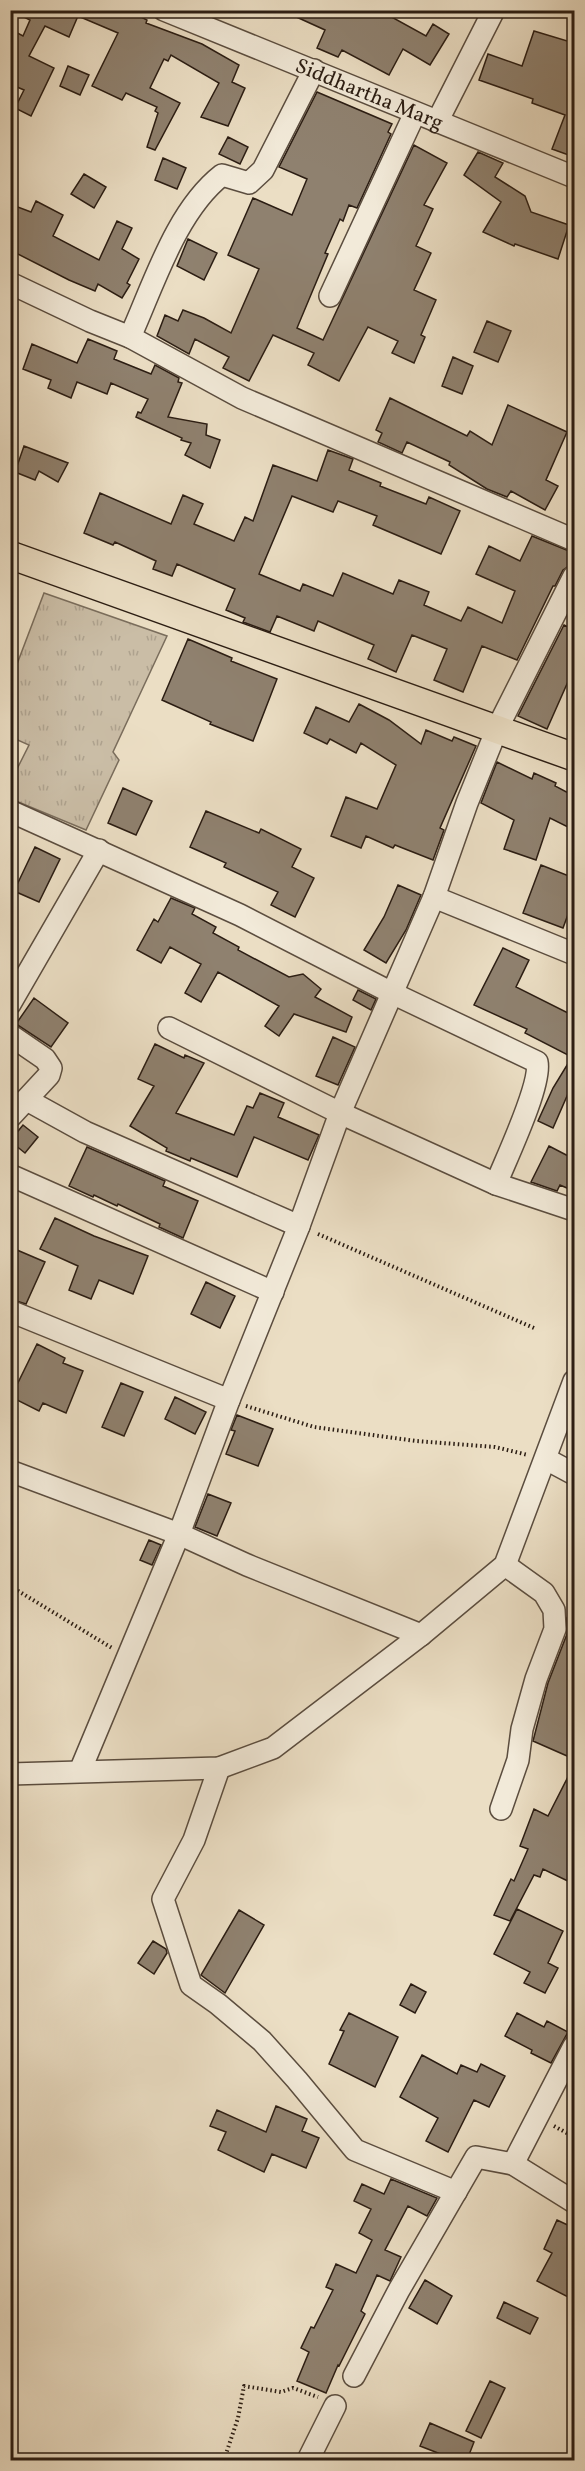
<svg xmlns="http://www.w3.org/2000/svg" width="585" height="2471" viewBox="0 0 585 2471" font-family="Vollkorn,serif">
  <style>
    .grass { fill: url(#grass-tufts); stroke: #7a6d5c; stroke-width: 1.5 }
    .building { fill: #8f816f; stroke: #2b1d13; stroke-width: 1.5 }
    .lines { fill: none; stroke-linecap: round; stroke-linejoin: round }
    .minor-casing { stroke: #5b4d3f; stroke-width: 24 }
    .major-casing { stroke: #2b1d13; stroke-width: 30 }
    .path { stroke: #2b1d13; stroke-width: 4; stroke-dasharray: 1.5 3; stroke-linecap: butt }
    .minor { stroke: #f2ead9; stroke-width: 21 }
    .major { stroke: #ebdec4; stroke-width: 27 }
    .labels { text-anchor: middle; stroke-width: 4.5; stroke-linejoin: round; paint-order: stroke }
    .street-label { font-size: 21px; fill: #2b1d13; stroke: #f2ead9 }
  </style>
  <defs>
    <pattern id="grass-tufts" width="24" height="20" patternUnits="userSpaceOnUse" patternTransform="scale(1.5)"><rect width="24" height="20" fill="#cabda6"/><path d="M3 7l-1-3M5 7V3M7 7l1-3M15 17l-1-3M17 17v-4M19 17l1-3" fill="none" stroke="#aea28e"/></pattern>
  </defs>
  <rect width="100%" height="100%" fill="#ebdec4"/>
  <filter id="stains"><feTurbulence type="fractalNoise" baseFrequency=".00333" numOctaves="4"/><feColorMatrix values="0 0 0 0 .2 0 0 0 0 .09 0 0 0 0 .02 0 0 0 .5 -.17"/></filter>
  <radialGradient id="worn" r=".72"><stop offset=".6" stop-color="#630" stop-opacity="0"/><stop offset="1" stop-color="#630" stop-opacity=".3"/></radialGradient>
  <path class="grass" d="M44,593L167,636L113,752L119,760L86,830L11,799V781L29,745L11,737V680Z"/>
  <path class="building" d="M10,10H128L147,20L146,23L202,44L239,65L232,82L245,88L228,126L201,117L219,83L171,55L168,61L164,59L150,88L180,103L155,150L147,147L158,113L155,111L157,107L126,93L122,100L92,86L118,33L78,16L69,37L45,26L29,56L54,68L31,116L15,108L24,90L10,84V29L23,36L30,20Z
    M281,10H379L426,36L433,24L449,34L430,65L403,49L389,75L342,50L338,57L317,48L325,30Z
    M534,31L574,43V157L552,149L565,115L532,103L533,99L479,80L488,54L522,66Z
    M68,66L89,75L80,95L60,86Z
    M317,92L392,124L388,132L391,134L357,208L349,205L343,221L340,219L325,253L328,254L297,328L323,340L414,145L447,163L424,205L433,209L416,246L431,253L414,290L436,300L421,335L425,337L414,363L392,353L398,341L368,327L339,381L308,365L314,353L273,335L249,381L223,368L229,357L195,339L189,354L157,336L165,315L178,321L183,310L204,318L231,333L259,269L228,255L253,198L292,215L307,179L279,167Z
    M228,137L248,147L240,164L219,154Z
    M478,152L503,163L495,177L525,196L531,212L569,225L558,259L515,244L514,246L483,232L501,202L464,175Z
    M163,158L186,168L177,189L155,180Z
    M84,174L106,187L94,208L71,194Z
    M36,201L63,215L53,236L99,260L117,221L132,228L122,249L139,259L127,283L130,285L122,298L98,284L95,291L69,280L10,250V204L31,212Z
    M188,239L217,253L204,280L177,266Z
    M487,321L511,331L498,362L474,352Z
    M88,339L117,351L114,359L151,374L155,365L179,378L178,382L182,383L168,417L207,424L206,435L220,440L210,468L185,455L191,443L181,440L182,438L136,417L138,412L141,413L148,399L111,383L107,394L77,382L71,398L48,388L51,380L23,369L32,344L77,363Z
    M453,357L473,366L462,394L442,386Z
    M390,398L467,436L470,431L492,445L508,405L567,432L546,480L558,486L545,510L511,491L507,497L487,489L449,465L450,462L407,442L402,453L378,442L382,433L376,430Z
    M24,446L68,463L58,482L39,471L35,480L15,472Z
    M328,450L353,459L349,470L381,483L380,486L426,504L429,497L460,511L441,554L373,525L377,516L338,501L333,512L292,496L259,574L300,591L303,584L333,596L343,573L393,594L399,580L429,592L424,605L461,621L468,607L502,623L515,591L476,574L489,546L520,561L532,536L574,553V559L572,564L563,570L555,586H553L517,660L482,646L463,692L434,680L447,649L412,635L396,672L368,659L374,645L318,621L314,631L277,616L270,632L243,622L245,618L226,610L235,589L177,564L172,576L153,569L156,561L115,542L113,545L84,533L100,493L171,524L183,495L203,504L194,524L234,541L245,517L253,521L273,465L317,481Z
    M564,625L574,630V668L547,729L518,716Z
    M188,639L232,658L231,661L277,679L253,741L210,724L211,722L162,700Z
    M359,704L389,720L421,744L426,730L452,741L454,737L476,746L440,828L444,830L433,860L395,845L393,848L366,836L361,848L331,836L346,797L377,809L396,765L361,743L356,753L330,739L327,744L304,733L316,707L349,722Z
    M497,762L532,779L534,773L556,783L555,786L574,796V830L550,818L536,860L504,849L514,820L481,803Z
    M123,788L152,801L136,835L108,823Z
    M206,811L259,833L261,829L301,849L292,867L314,878L295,917L271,905L278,892L224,867L226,863L190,847Z
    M35,847L60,859L39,902L14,891Z
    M541,865L574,878V898L563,928L523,913Z
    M398,885L421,895L406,930L386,963L364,950L384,917Z
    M171,898L195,908L192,914L216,927L213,933L239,947L238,950L289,977L303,974L321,989L315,997L352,1017L346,1032L294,1014L279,1036L265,1026L279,1006L218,972L201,1002L185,993L201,964L170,947L161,963L137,950L154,919L158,922Z
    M503,948L529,960L516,987L574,1016V1080L553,1128L538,1121L553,1088L572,1057L525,1033L527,1029L474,1005Z
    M358,990L376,999L371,1010L353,1000Z
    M34,998L68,1023L51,1047L16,1024Z
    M333,1037L355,1047L338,1085L316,1076Z
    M155,1044L184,1058L185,1055L204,1063L176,1113L234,1135L247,1106L253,1108L260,1093L284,1103L278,1117L319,1135L308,1160L254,1137L237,1177L191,1158L190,1161L166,1151L167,1148L130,1126L154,1086L138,1079Z
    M23,1125L38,1137L25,1153L10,1141Z
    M549,1146L574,1159V1191L560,1185L557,1191L531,1182Z
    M87,1147L165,1181L163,1186L198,1201L183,1238L159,1227L160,1224L118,1204L117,1206L94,1195L93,1197L69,1186Z
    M55,1218L94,1236L148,1256L133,1294L99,1280L91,1299L69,1290L78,1266L40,1249Z
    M10,1247L45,1262L26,1304L10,1299Z
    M206,1282L235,1296L220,1328L191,1314Z
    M37,1344L65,1358L63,1363L83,1371L66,1413L43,1403L39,1411L11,1397Z
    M121,1383L143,1392L124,1436L102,1427Z
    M175,1397L206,1412L195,1434L165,1419Z
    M237,1415L273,1429L258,1466L226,1454L235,1431L231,1430Z
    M208,1494L231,1503L217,1536L195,1527Z
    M149,1540L161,1545L152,1565L140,1560Z
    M574,1604V1759L533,1741L548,1683L567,1634V1618Z
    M574,1765V1884L543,1869L540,1877L534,1875L510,1921L494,1915L511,1879L514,1881L528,1849L520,1846L534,1809L548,1816Z
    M517,1909L563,1931L548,1963L558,1968L545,1993L524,1983L530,1972L494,1954Z
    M239,1910L264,1925L225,1993L201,1975Z
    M153,1941L166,1949L167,1953L154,1974L138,1963Z
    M411,1984L426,1992L415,2013L400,2005Z
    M349,2013L398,2037L375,2087L329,2064L344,2031L340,2030Z
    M517,2013L544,2027L547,2021L568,2032L551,2063L531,2053L532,2050L505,2036Z
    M422,2055L457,2074L461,2065L477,2072L481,2064L505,2076L489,2107L474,2100L448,2152L426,2141L438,2118L400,2097Z
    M276,2106L307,2119L302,2131L319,2138L306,2168L272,2154L264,2172L218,2150L226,2132L210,2126L217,2110L266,2132Z
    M391,2179L437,2198L427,2216L408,2206L385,2250L401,2257L390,2281L377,2275L361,2311L365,2314L339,2366L338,2365L326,2393L297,2381L309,2352L301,2348L311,2327L314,2328L333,2290L326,2287L336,2264L356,2273L372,2240L359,2233L371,2209L354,2201L362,2184L384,2194Z
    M557,2220L574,2228V2300L537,2281L552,2253L544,2249Z
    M425,2280L452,2296L437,2324L409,2308Z
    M504,2302L538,2318L530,2334L497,2318Z
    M490,2381L505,2388L481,2438L466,2431Z
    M430,2423L474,2442L467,2460H456L420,2446Z"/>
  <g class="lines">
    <defs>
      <g id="minor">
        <path id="s1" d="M164,10L574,177"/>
        <path d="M437,122L494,10"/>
        <path d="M10,283L90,321L130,337L242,398L574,540"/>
        <path d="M330,296L415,113"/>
        <path d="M130,337C154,284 176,211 222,175L249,183L263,170L314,70"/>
        <path d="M10,811L240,915L392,993L537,1062C542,1084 506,1159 496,1184"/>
        <path d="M434,897L574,954"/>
        <path d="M10,1004L99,850"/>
        <path d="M169,1028L340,1113L496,1184L574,1210"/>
        <path d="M10,1035L45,1059L51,1068L49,1075L10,1117"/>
        <path d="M27,1100L85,1132L299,1226"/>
        <path d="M10,1175L273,1292"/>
        <path d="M10,1311L229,1400"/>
        <path d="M546,1459L574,1474"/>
        <path d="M10,1471L179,1534L247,1565L421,1635"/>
        <path d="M219,1768L194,1840L163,1899L191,1985L218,2004L262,2041L297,2080L355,2150L456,2192"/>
        <path d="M80,1771L179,1534L229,1400L299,1226L340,1113L434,897L467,803L497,729L574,576"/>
        <path d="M10,1774L219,1768L273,1748L421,1635L505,1565L574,1381"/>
        <path d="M501,1809L518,1760L522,1729L536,1679L555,1629L554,1610L544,1593L505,1565"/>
        <path d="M513,2164L574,2046"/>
        <path d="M354,2376L399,2290L476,2157L513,2164L574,2202"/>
        <path d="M308,2460L335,2406"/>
      </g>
      <path id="major" d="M10,555L574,757"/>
    </defs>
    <use href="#minor" class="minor-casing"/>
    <use href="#major" class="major-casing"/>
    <path class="path" d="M318,1234L534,1328
      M246,1406L314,1427L416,1441L495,1447L528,1455
      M10,1586L112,1648
      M554,2126L574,2137
      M224,2460L238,2418L244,2386L281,2392L293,2388L318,2397"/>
    <use href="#minor" class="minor"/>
    <use href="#major" class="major"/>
  </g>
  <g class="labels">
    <g class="street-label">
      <text dy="7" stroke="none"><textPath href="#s1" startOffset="222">Siddhartha Marg</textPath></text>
    </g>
  </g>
  <rect width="585" height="2471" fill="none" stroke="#ebdec4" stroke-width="36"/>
  <rect x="12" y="12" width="561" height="2447" fill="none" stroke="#2b1d13" stroke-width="3"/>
  <rect x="18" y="18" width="549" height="2435" fill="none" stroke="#2b1d13" stroke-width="1.5"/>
  <rect width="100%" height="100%" filter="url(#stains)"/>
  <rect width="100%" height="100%" fill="url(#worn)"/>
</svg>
